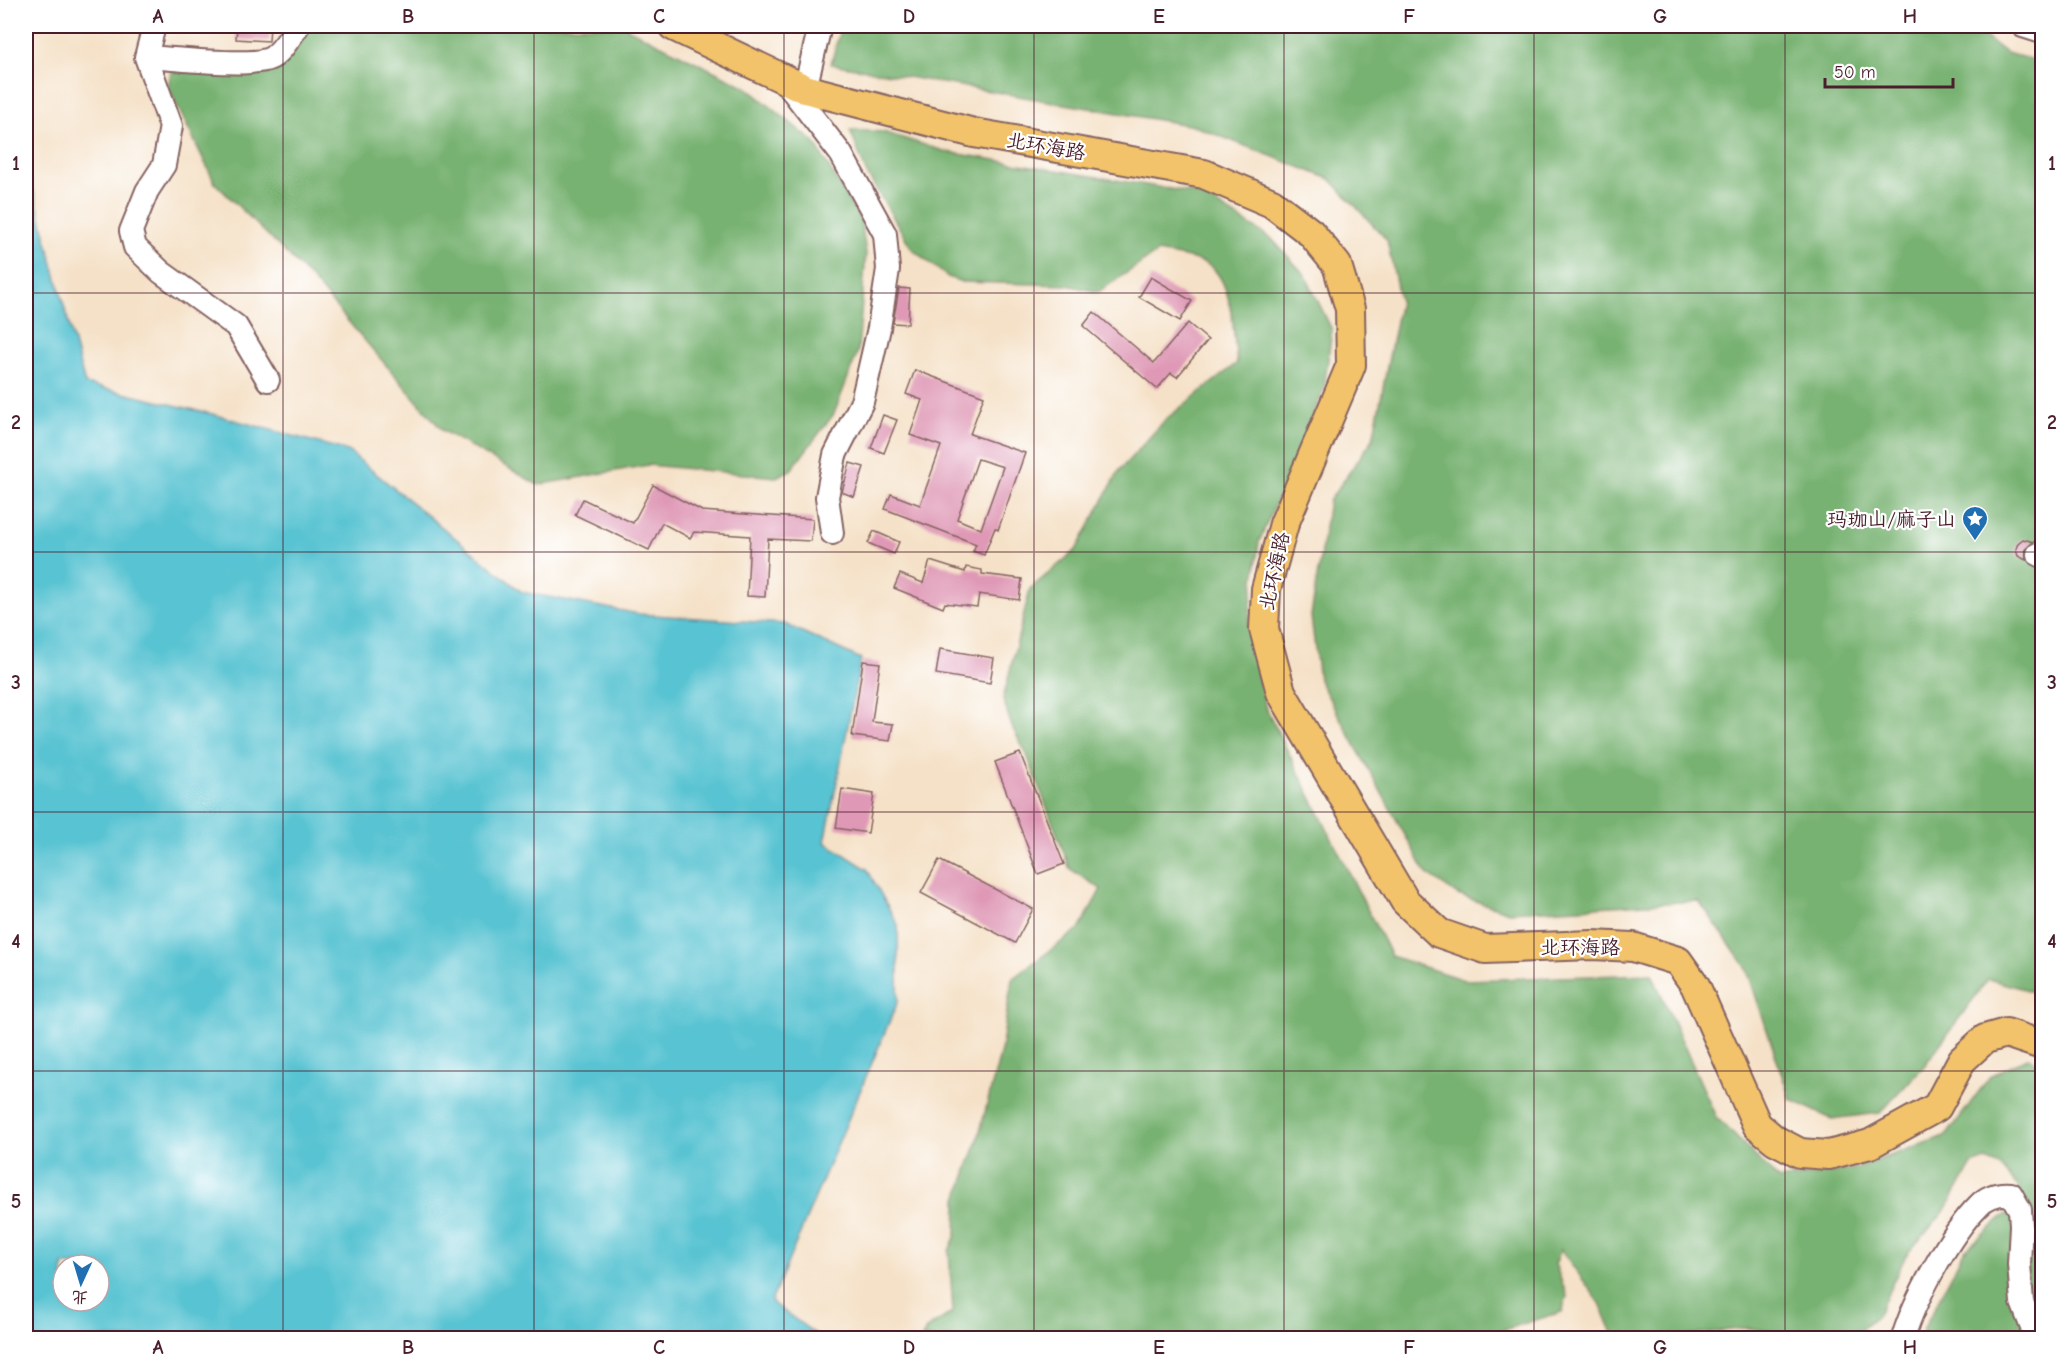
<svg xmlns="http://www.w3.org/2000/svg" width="2068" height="1364" viewBox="0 0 2068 1364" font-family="'Comic Neue','LXGW WenKai TC',sans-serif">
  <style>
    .forest { fill: #78b272; stroke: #61684e; stroke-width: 1.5 }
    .water { fill: #58c3d2; stroke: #51717e; stroke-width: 1.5; fill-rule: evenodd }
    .building { fill: #df99b6; fill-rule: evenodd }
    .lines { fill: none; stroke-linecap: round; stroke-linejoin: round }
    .minor-casing { stroke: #866362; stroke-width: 26 }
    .major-casing { stroke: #866362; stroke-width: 32 }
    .minor { stroke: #fff; stroke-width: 22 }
    .major { stroke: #f2c36a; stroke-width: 28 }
    .grid { fill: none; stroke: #4a1f2b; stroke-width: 1.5; stroke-opacity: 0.55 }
    .labels { text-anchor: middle; stroke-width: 4.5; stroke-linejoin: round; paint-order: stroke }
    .street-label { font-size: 20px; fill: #4a1f2b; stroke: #fff }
    .poi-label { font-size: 20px; fill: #4a1f2b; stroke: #fff; text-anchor: end }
    .neatline { fill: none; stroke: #4a1f2b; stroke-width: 2 }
    .grid-label { font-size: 20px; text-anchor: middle; font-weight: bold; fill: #4a1f2b }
  </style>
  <rect width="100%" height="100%" fill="#fff"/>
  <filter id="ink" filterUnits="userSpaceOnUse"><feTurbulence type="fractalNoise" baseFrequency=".0167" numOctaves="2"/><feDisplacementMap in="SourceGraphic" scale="12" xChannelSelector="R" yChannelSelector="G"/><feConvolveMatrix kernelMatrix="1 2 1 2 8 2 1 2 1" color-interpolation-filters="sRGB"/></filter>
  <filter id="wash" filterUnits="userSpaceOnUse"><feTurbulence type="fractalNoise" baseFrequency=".008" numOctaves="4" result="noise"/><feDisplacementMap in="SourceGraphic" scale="24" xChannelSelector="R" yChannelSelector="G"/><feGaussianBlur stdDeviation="1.35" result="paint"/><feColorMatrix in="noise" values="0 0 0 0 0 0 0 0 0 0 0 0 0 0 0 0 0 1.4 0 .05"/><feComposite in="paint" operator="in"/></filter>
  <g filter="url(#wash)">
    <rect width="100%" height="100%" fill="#f5e1c7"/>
    <path class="forest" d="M311,26H623L746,87L814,142L861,221L866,253L858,351L834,414L791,470L776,477L648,465L538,485L443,431L309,276L215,183L168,87L171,71L223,75L275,67Z
      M841,26H1971L2006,53L2042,62V994L1988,979L1924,1066L1880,1113L1831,1119L1790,1099L1746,967L1699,901L1509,912L1458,895L1426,873L1319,680L1311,616L1329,501L1373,439L1400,301L1387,240L1330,179L1194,126L831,64Z
      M850,130L883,132L947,152L1200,194L1271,238L1305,275L1332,330L1324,389L1259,542L1248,628L1265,706L1391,956L1464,980L1652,974L1716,1117L1779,1180L1853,1169L1947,1135L1991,1075L2029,1057L2042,1068V1338H1922L1923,1330L1964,1251L2018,1204L2019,1188L2000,1166L1986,1160L1972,1165L1943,1213L1906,1255L1877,1316L1851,1338H1815L1747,1328L1688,1335L1684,1338H1615L1600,1303L1561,1250L1555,1264L1567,1296L1562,1312L1477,1338H922L926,1329L953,1312L949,1251L956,1235L957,1199L978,1139L1001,1051L1012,979L1080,928L1101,889L1070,869L1027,755L1012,727L1003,699L1030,589L1076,550L1119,471L1166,419L1237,363C1233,335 1234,274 1203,262C1189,257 1172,255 1158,252L1098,292L1067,285L962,282L948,277L912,249L866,172Z"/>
    <path class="water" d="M26,163L85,384L212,414L348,451L522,592L639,614L785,624L861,659L825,842L867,869L898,925V1001L771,1302L821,1338H26ZM63,1265H99V1301H63Z"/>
    <g id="blocks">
      <path class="building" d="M237,26H270L269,41L236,39Z
        M1151,277L1192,301L1180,321L1139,297Z
        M899,288L910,289L908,324L893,323Z
        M1094,312L1154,363L1188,323L1208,340L1177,377L1171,373L1157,389L1083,326Z
        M915,370L984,396L970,434L1025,453L998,530L995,528L984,555L973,551L976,544L885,509L891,494L920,505L941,446L910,435L922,400L906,394ZM978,459L1003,467L981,529L957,519Z
        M883,415L897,420L884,453L871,448Z
        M850,463L864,467L854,497L842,492Z
        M653,485L702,511L813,519L811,541L768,539L765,597L747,596L750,536L694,532L690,538L662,523L649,550L575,515L583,499L633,523Z
        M874,531L899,542L894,554L868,543Z
        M2023,539L2034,542L2026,549V560L2018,556L2016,549L2018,543Z
        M930,561L965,572L966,567L982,570V574L1022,579L1019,600L979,594L977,607L945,603L943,608L894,588L900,574L923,583Z
        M940,649L994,658L990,683L936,674Z
        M863,661L880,663L872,722L893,724L890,741L852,736Z
        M1020,753L1064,864L1038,874L995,762Z
        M842,789L874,794L868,833L836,828Z
        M939,860L1033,909L1015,943L921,893Z"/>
    </g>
  </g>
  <g filter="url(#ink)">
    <use href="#blocks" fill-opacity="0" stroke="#866362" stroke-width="1.5"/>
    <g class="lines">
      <defs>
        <path id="minor" d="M154,26L146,57L171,126L164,165L147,191L131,231L135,247L161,272L236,326L268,380
          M2023,26L2042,32
          M146,57C170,58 253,68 271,58C282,52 291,35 298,26
          M784,80L841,154L885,234L888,269L879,328L862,402L835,455L827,497L832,533
          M805,89L820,26
          M2038,554L2042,556
          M1903,1338C1914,1300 1950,1234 1978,1206C1987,1196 1999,1193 2011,1194L2020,1210L2021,1225L2019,1264L2022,1302L2036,1338"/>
        <path id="major" d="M673,26L805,89L974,133L1204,174L1272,203L1311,233L1337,265L1350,309L1351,365L1284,524L1266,589L1264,629L1281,692L1405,901L1439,933L1485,949L1593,945L1633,947L1678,961L1695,985L1757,1125L1775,1140L1800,1153L1829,1155L1870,1144L1937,1107L1962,1060L1985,1039L2006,1033L2042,1045"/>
      </defs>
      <use href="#minor" class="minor-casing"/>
      <use href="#major" class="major-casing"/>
      <use href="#minor" class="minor"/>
      <use href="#major" class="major"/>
    </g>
  </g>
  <path class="grid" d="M283,26V1338M534,26V1338M784,26V1338M1034,26V1338M1284,26V1338M1534,26V1338M1785,26V1338M26,293H2042M26,552H2042M26,812H2042M26,1071H2042"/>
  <defs>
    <symbol id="sight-pin" viewBox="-11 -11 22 30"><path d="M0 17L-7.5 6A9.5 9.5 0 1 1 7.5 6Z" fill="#1f6fb2" stroke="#fff"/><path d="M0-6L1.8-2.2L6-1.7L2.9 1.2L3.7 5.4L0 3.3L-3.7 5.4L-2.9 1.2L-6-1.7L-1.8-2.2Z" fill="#fff"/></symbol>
  </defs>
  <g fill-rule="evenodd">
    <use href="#sight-pin" x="1960" y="504" width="30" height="40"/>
  </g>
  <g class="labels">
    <g class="street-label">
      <text transform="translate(1046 146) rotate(10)" y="7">北环海路</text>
      <text transform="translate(1274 571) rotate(-78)" y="7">北环海路</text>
      <text x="1580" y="954">北环海路</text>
    </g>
    <g class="poi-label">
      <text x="1956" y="526">玛珈山/麻子山</text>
    </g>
  </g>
  <rect width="2068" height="1364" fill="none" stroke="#fff" stroke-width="66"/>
  <g transform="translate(81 1283) rotate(184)"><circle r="28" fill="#ffffff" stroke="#b7a5aa" stroke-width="1.5"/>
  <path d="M0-4.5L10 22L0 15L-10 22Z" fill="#1f6fb2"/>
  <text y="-9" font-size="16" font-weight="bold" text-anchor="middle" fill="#4a1f2b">北</text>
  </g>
  <path d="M1825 78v9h128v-9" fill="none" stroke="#4a1f2b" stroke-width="3"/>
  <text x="1834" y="78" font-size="18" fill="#4a1f2b" stroke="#ffffff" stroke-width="4.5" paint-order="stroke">50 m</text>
  <rect x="33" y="33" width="2002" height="1298" class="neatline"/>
  <g class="grid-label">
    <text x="158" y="23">A</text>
    <text x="408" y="23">B</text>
    <text x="659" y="23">C</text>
    <text x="909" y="23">D</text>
    <text x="1159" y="23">E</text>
    <text x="1409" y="23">F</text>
    <text x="1660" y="23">G</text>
    <text x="1910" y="23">H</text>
    <text x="16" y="170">1</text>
    <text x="2052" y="170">1</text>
    <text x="16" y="429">2</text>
    <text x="2052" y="429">2</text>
    <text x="16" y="689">3</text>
    <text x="2052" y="689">3</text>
    <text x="16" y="948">4</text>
    <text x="2052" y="948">4</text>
    <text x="16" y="1208">5</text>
    <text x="2052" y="1208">5</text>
    <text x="158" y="1354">A</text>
    <text x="408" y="1354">B</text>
    <text x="659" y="1354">C</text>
    <text x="909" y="1354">D</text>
    <text x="1159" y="1354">E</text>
    <text x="1409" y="1354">F</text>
    <text x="1660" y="1354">G</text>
    <text x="1910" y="1354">H</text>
  </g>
</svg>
